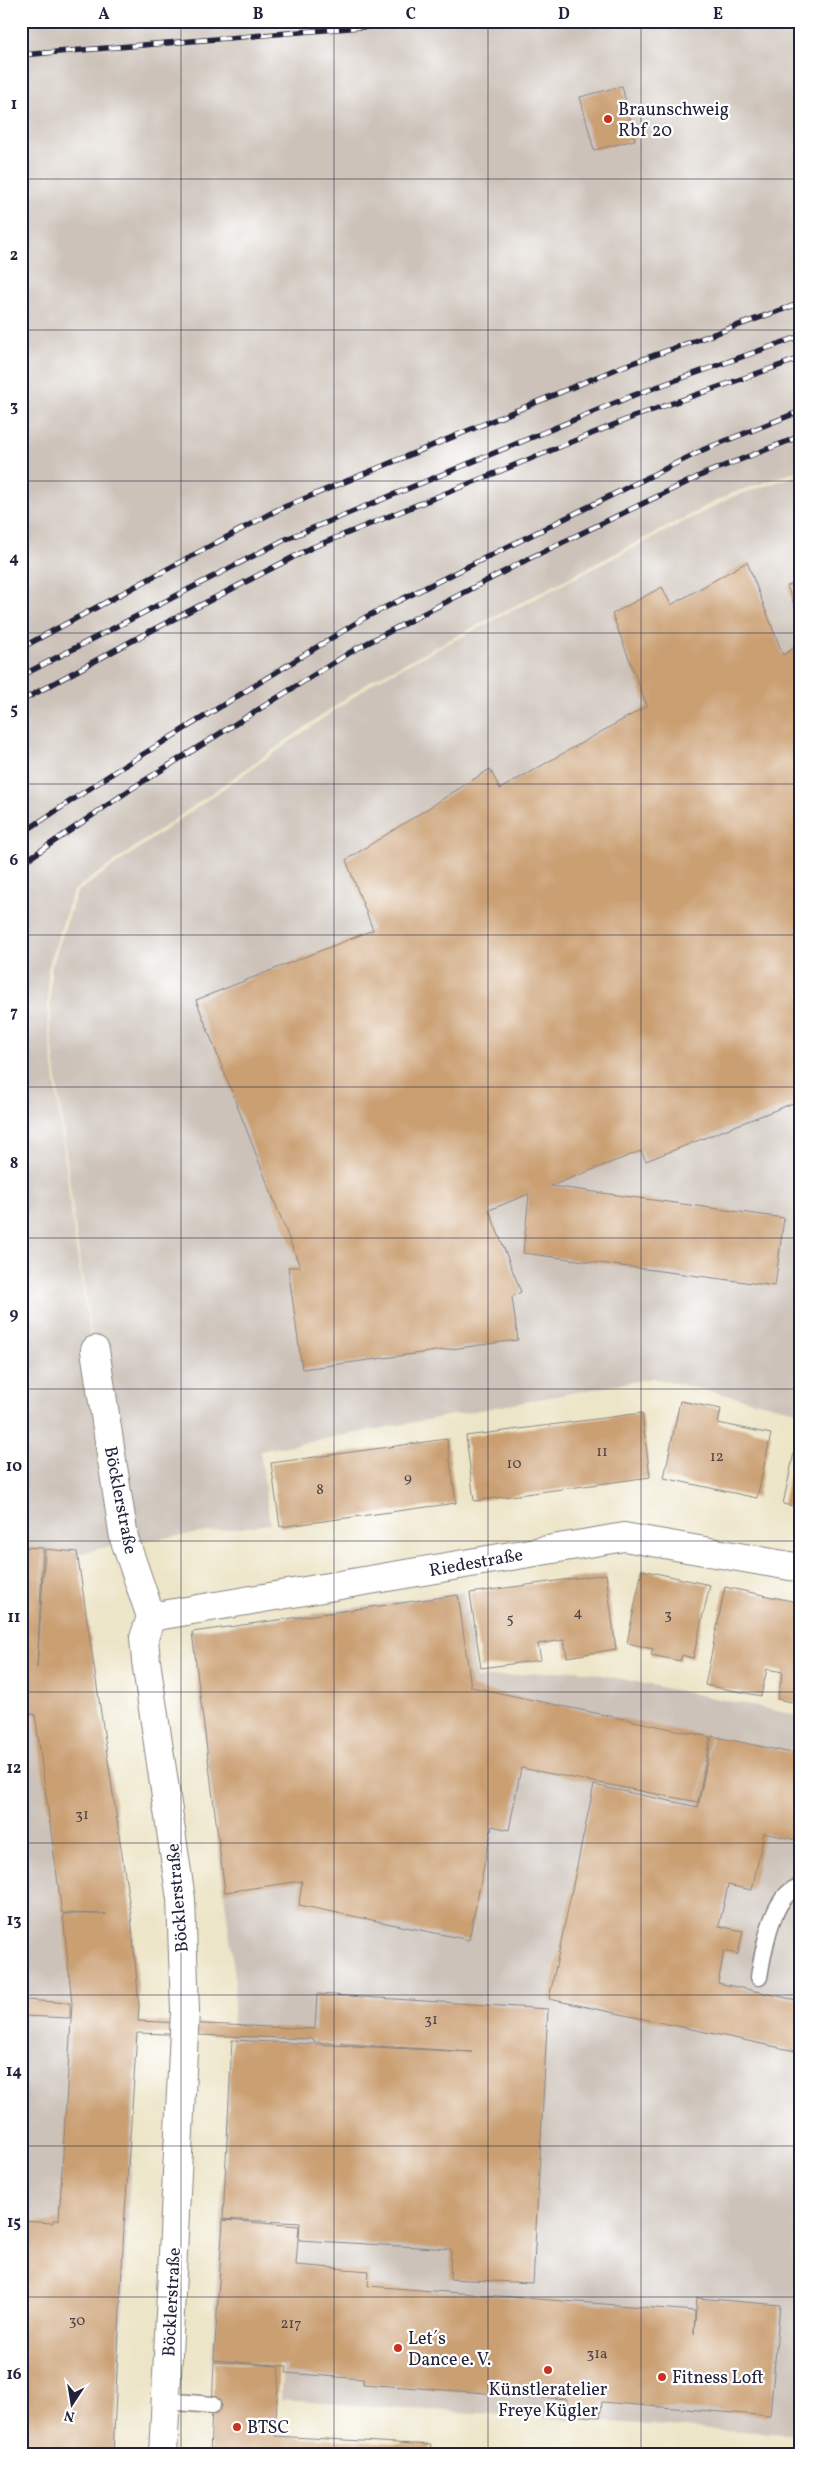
<svg xmlns="http://www.w3.org/2000/svg" width="822" height="2476" viewBox="0 0 822 2476" font-family="Vollkorn,serif">
  <style>
    .industrial { fill: #ccc2b9 }
    .building { fill: #ca9f72 }
    .lines { fill: none; stroke-linecap: round; stroke-linejoin: round }
    .lane-casing { stroke: #888482; stroke-width: 19 }
    .street-casing { stroke: #888482; stroke-width: 30 }
    .lane { stroke: #fff; stroke-width: 16 }
    .street { stroke: #fff; stroke-width: 28 }
    .rail-casing { stroke: #22223b; stroke-width: 5.5 }
    .rail { stroke: #fff; stroke-width: 4; stroke-dasharray: 11; stroke-linecap: butt }
    .grid { fill: none; stroke: #22223b; stroke-width: 1; stroke-opacity: 0.55 }
    .poi-dot { fill: #c8321e; stroke: #fff; stroke-width: 2 }
    .labels { text-anchor: middle; stroke-width: 4.5; stroke-linejoin: round; paint-order: stroke }
    .number-label { font-size: 15px; fill: #4c4149 }
    .poi-label { font-size: 18px; fill: #22223b; stroke: #fff; text-anchor: start }
    .street-label { font-size: 18px; fill: #22223b; stroke: #fff }
    .neatline { fill: none; stroke: #22223b; stroke-width: 2 }
    .grid-label { font-size: 16px; text-anchor: middle; font-weight: bold; fill: #22223b }
  </style>
  <rect width="100%" height="100%" fill="#fff"/>
  <filter id="ink" filterUnits="userSpaceOnUse"><feTurbulence type="fractalNoise" baseFrequency=".02" numOctaves="2"/><feDisplacementMap in="SourceGraphic" scale="10" xChannelSelector="R" yChannelSelector="G"/><feConvolveMatrix kernelMatrix="1 2 1 2 8 2 1 2 1" color-interpolation-filters="sRGB"/></filter>
  <filter id="wash" filterUnits="userSpaceOnUse"><feTurbulence type="fractalNoise" baseFrequency=".0096" numOctaves="4" result="noise"/><feDisplacementMap in="SourceGraphic" scale="20" xChannelSelector="R" yChannelSelector="G"/><feGaussianBlur stdDeviation="1.12" result="paint"/><feColorMatrix in="noise" values="0 0 0 0 0 0 0 0 0 0 0 0 0 0 0 0 0 1.4 0 .05"/><feComposite in="paint" operator="in"/></filter>
  <g filter="url(#wash)">
    <rect width="100%" height="100%" fill="#ede5c8"/>
    <path class="industrial" d="M21,21H801V470L730,494L372,680L73,891L48,968V1025L75,1242L123,1543L78,1554L132,1915L140,2007L114,2455H21Z
      M801,474V1412L652,1378L260,1451L270,1524L124,1543L77,1242L50,1025L51,969L77,892L376,681L734,496Z
      M464,1592L476,1678L578,1670L801,1716V2435L281,2400L282,2365L212,2361L235,1978L190,1631Z"/>
    <g id="blocks">
      <path class="building" d="M622,86L635,140L594,150L580,97Z
        M747,562L783,655L801,644V1100L646,1161L641,1151L551,1186L784,1218L775,1286L523,1253L529,1194L489,1210L521,1292L512,1297L518,1340L302,1369L288,1267H300L196,1000L373,930L346,860L490,769L500,789L647,706L612,614L662,587L671,605Z
        M801,581V623L787,586Z
        M680,1401L721,1409L718,1423L771,1434L757,1498L664,1478Z
        M642,1413L650,1477L474,1501L466,1436Z
        M447,1439L456,1503L280,1527L271,1463Z
        M797,1439L801,1440V1508L783,1504Z
        M21,1547L43,1548L37,1668L45,1549L77,1552L131,1915L139,2006L138,2021L315,2029L317,1994L548,2009L533,2283L450,2279L451,2249L299,2240L300,2223L223,2219L232,2040L472,2052L314,2042V2039L137,2033L124,2227L113,2455H21V2221L53,2223V2220H59L72,2004L63,1914H106L62,1913L35,1714H21Z
        M642,1570L710,1585L693,1658L682,1655L680,1661L651,1655L653,1649L627,1643Z
        M606,1574L616,1649L567,1657L564,1640L538,1644L541,1660L481,1668L470,1593Z
        M725,1587L801,1603V1704L777,1699L783,1672L767,1669L761,1696L705,1685Z
        M458,1595L471,1687L710,1737L698,1802L521,1768L509,1830L492,1826L469,1940L299,1905L302,1881L225,1892L192,1632Z
        M712,1736L801,1755V1841L764,1833L752,1890L728,1885L719,1926L743,1931L738,1954L724,1951L718,1983L801,2001L800,2052L549,1999L594,1785L698,1807Z
        M21,1959L27,1960L25,2000L70,2003V2018L24,2016L23,2038Z
        M223,2220L299,2226L296,2265L369,2271L368,2286L695,2311L694,2334L697,2298L780,2305L770,2416L602,2402L600,2417L566,2415L567,2399L363,2384V2379L286,2373L287,2366L214,2360Z
        M214,2362L279,2366L275,2436L431,2445L430,2455H210Z"/>
    </g>
  </g>
  <g filter="url(#ink)">
    <use href="#blocks" fill-opacity="0" stroke="#888482" stroke-width="1"/>
    <g class="lines">
      <defs>
        <path id="lane" d="M759,1977C763,1953 772,1891 801,1887
          M166,2401L212,2405"/>
        <path id="street" d="M95,1350L124,1538L151,1617L144,1638L146,1661L181,1899L185,2011L163,2455
          M151,1617L624,1537L801,1568"/>
      </defs>
      <use href="#lane" class="lane-casing"/>
      <use href="#street" class="street-casing"/>
      <use href="#lane" class="lane"/>
      <use href="#street" class="street"/>
      <defs>
        <path id="rail" d="M21,55L435,21
          M21,648L277,510L621,367L801,303
          M21,676L284,540L634,395L801,336
          M21,701L141,636L311,548L633,417L801,358
          M21,834L116,771L364,618L705,449L801,411
          M21,864L131,789L354,650L528,559L706,473L801,436"/>
      </defs>
      <use href="#rail" class="rail-casing"/>
      <use href="#rail" class="rail"/>
    </g>
  </g>
  <path class="grid" d="M181,21V2455M334,21V2455M488,21V2455M641,21V2455M21,179H801M21,330H801M21,481H801M21,633H801M21,784H801M21,935H801M21,1087H801M21,1238H801M21,1389H801M21,1541H801M21,1692H801M21,1843H801M21,1995H801M21,2146H801M21,2297H801"/>
  <g class="poi-dot">
    <circle cx="608" cy="119" r="5"/>
    <circle cx="398" cy="2348" r="5"/>
    <circle cx="548" cy="2370" r="5"/>
    <circle cx="662" cy="2377" r="5"/>
    <circle cx="237" cy="2427" r="5"/>
  </g>
  <g class="labels">
    <g class="number-label">
      <text x="602" y="1456">11</text>
      <text x="717" y="1461">12</text>
      <text x="514" y="1468">10</text>
      <text x="408" y="1482">9</text>
      <text x="320" y="1494">8</text>
      <text x="578" y="1617">4</text>
      <text x="668" y="1619">3</text>
      <text x="510" y="1623">5</text>
      <text x="82" y="1819">31</text>
      <text x="431" y="2024">31</text>
      <text x="77" y="2325">30</text>
      <text x="291" y="2328">217</text>
      <text x="597" y="2358">31a</text>
    </g>
    <g class="poi-label">
      <text x="618" y="115">Braunschweig<tspan x="618" dy="21">Rbf 20</tspan></text>
      <text x="408" y="2344">Let´s<tspan x="408" dy="21">Dance e. V.</tspan></text>
      <text x="672" y="2383">Fitness Loft</text>
      <text x="548" y="2395" text-anchor="middle">Künstleratelier<tspan x="548" dy="21">Freye Kügler</tspan></text>
      <text x="247" y="2433">BTSC</text>
    </g>
    <g class="street-label">
      <text transform="translate(121 1500) rotate(79)" y="6">Böcklerstraße</text>
      <text transform="translate(476 1562) rotate(-10)" y="6">Riedestraße</text>
      <text transform="translate(177 1898) rotate(-95)" y="6">Böcklerstraße</text>
      <text transform="translate(171 2302) rotate(-87)" y="6">Böcklerstraße</text>
    </g>
  </g>
  <rect width="822" height="2476" fill="none" stroke="#fff" stroke-width="55"/>
  <g transform="translate(72 2404) rotate(192)" stroke="#ffffff" stroke-width="4" paint-order="stroke">
  <path d="M0-4L9 19L0 12L-9 19Z" fill="#22223b"/>
  <text y="-8" font-size="14" font-weight="bold" text-anchor="middle" fill="#22223b">N</text>
  </g>
  <rect x="28" y="28" width="766" height="2420" class="neatline"/>
  <g class="grid-label">
    <text x="104" y="19">A</text>
    <text x="258" y="19">B</text>
    <text x="411" y="19">C</text>
    <text x="564" y="19">D</text>
    <text x="718" y="19">E</text>
    <text x="14" y="109">1</text>
    <text x="14" y="260">2</text>
    <text x="14" y="411">3</text>
    <text x="14" y="563">4</text>
    <text x="14" y="714">5</text>
    <text x="14" y="865">6</text>
    <text x="14" y="1017">7</text>
    <text x="14" y="1168">8</text>
    <text x="14" y="1319">9</text>
    <text x="14" y="1471">10</text>
    <text x="14" y="1622">11</text>
    <text x="14" y="1773">12</text>
    <text x="14" y="1925">13</text>
    <text x="14" y="2076">14</text>
    <text x="14" y="2227">15</text>
    <text x="14" y="2379">16</text>
  </g>
</svg>
